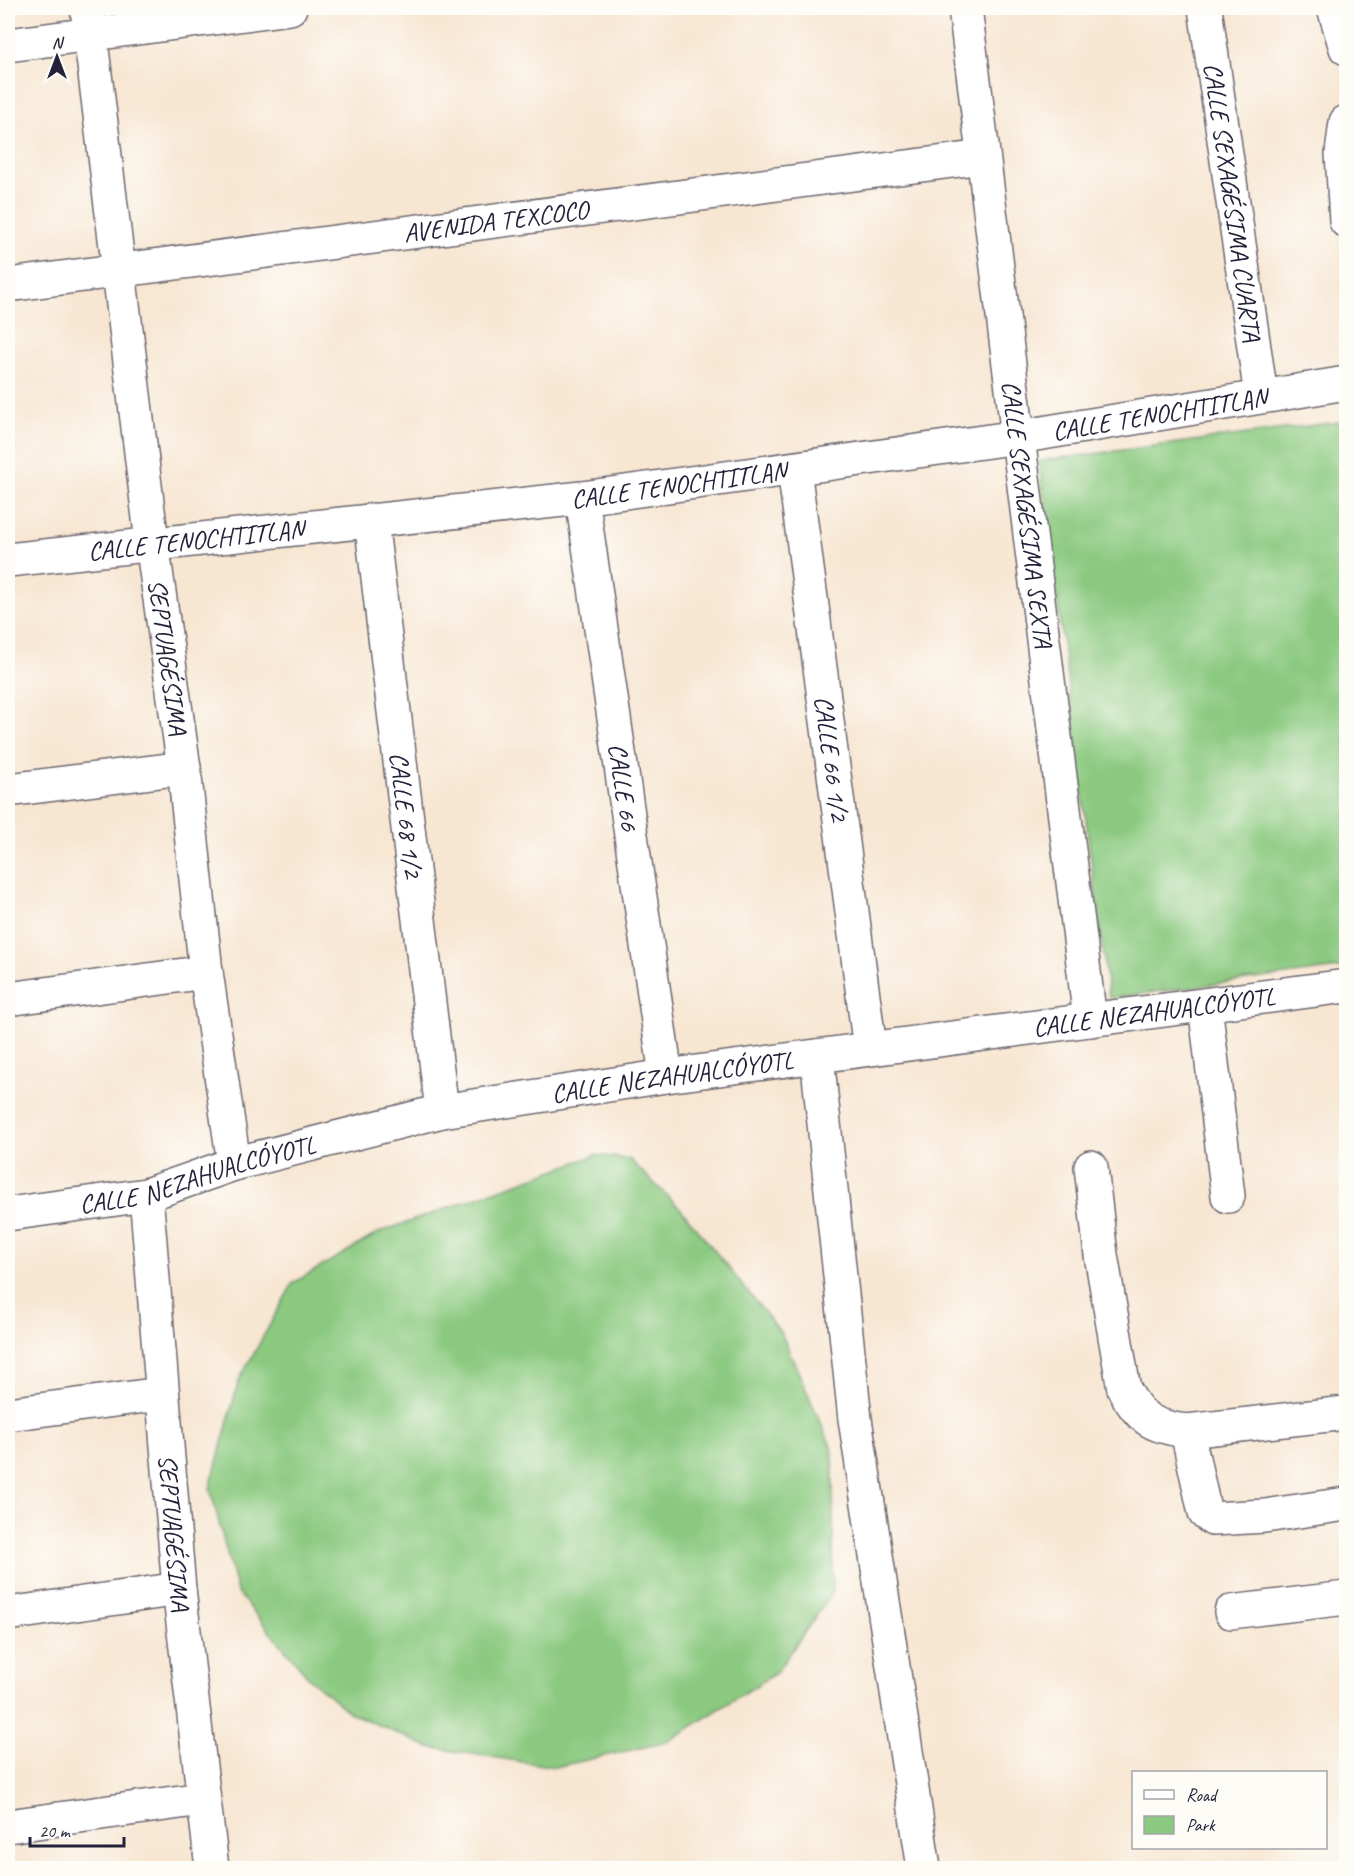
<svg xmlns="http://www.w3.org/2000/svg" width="1354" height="1876" viewBox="0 0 1354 1876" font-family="Caveat,sans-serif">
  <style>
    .park { fill: #8ac97f; stroke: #56765d; stroke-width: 1.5 }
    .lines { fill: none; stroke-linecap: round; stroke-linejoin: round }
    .minor-casing { stroke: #6d6770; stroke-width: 36 }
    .major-casing { stroke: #6d6770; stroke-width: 36 }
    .minor { stroke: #fff; stroke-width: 33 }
    .major { stroke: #fff; stroke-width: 33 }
    .labels { text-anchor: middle; stroke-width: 4.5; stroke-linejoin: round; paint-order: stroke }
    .street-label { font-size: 26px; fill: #22223b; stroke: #fdfcf7 }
  </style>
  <rect width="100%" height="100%" fill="#fdfcf7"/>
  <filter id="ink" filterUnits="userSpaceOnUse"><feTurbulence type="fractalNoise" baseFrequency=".0167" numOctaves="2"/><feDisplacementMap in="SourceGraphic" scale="12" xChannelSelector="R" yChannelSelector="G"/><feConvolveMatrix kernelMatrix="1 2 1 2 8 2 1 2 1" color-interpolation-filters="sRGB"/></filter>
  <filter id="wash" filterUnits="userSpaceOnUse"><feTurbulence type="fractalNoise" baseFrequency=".008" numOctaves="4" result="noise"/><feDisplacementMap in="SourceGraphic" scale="24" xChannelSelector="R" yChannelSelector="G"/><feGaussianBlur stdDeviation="1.35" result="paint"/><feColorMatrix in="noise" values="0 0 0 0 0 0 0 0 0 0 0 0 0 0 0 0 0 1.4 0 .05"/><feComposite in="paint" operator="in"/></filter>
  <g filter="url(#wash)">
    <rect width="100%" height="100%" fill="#f7e6d2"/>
    <path class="park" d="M1346,421V967L1109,998L1039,461Z
      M596,1155L629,1159L681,1209L781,1333L833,1451V1592L776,1673L667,1742L555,1767L428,1747L349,1712L309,1678L237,1592L210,1488L239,1380L293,1283L380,1232Z"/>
  </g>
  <g filter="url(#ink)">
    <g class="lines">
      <defs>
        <g id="minor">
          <path id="s1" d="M87,8L152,543L184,768L206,972L234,1164"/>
          <path id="s2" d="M965,8L1090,1020"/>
          <path id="s3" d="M1205,8L1261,396"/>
          <path d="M1334,8L1346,48"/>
          <path d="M8,45L290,8"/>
          <path d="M1346,122L1342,153L1346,221"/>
          <path id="s4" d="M8,285L983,157"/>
          <path id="s5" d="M794,469L870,1049"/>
          <path id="s6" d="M582,498L666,1076"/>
          <path id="s7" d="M371,520L442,1111"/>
          <path d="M8,790L184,768"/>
          <path d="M8,999L206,972"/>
          <path d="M1205,1005L1228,1196"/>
          <path d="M817,1056L855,1419L924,1868"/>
          <path d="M1091,1167L1101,1255L1124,1389C1140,1420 1154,1427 1187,1431"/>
          <path id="s8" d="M146,1195L179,1589L212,1868"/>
          <path id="s9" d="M8,1214L146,1195L234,1164L442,1111L666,1076L1346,986"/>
          <path d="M1346,1413L1187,1431L1205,1513L1213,1519L1265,1516L1346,1504"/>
          <path d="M8,1414L161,1394"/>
          <path d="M1231,1612L1346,1598"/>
          <path d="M8,1614L179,1589"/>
          <path d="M8,1826L202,1799"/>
        </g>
        <g id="major">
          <path id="s10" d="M8,560L582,498L1018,437L1346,383"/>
        </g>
      </defs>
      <use href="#minor" class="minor-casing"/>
      <use href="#major" class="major-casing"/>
      <use href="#minor" class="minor"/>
      <use href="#major" class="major"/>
    </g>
  </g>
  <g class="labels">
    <g class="street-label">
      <text dy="9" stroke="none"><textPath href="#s3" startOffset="196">CALLE SEXAGÉSIMA CUARTA</textPath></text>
      <text dy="9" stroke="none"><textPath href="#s4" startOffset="492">AVENIDA TEXCOCO</textPath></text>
      <text dy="9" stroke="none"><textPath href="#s10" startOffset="1161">CALLE TENOCHTITLAN</textPath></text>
      <text dy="9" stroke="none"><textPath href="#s10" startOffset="675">CALLE TENOCHTITLAN</textPath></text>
      <text dy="9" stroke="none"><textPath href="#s2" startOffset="510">CALLE SEXAGÉSIMA SEXTA</textPath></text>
      <text dy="9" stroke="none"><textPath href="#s10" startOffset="189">CALLE TENOCHTITLAN</textPath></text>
      <text dy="9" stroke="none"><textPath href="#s1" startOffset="654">SEPTUAGÉSIMA</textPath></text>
      <text dy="9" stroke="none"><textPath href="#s5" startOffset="292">CALLE 66 1/2</textPath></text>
      <text dy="9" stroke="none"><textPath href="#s6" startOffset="292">CALLE 66</textPath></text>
      <text dy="9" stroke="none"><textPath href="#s7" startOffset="297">CALLE 68 1/2</textPath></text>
      <text dy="9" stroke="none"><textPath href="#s9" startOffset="1166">CALLE NEZAHUALCÓYOTL</textPath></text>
      <text dy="9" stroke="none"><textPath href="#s9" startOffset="680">CALLE NEZAHUALCÓYOTL</textPath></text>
      <text dy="9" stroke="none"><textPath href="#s9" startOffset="194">CALLE NEZAHUALCÓYOTL</textPath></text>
      <text dy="9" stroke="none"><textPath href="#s8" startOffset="339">SEPTUAGÉSIMA</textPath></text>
    </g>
  </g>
  <rect width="1354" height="1876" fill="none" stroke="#fdfcf7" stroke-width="30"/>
  <rect x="1132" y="1771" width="195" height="78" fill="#fdfcf7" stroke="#a5a5ac" stroke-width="1.5"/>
  <rect x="1144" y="1790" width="30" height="9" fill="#ffffff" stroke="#a5a5ac" stroke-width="1.5"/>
  <text x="1186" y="1801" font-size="18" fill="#22223b">Road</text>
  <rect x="1144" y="1816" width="30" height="18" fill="#8ac97f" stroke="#a5a5ac" stroke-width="1.5"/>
  <text x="1186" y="1831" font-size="18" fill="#22223b">Park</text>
  <g transform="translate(57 57)" stroke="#fdfcf7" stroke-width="4.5" paint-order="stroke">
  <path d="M0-4.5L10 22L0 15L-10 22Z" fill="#22223b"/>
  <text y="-9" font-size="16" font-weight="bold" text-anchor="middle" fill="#22223b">N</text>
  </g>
  <path d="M30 1837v9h94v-9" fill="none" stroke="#22223b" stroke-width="3"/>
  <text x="39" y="1837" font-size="18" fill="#22223b" stroke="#fdfcf7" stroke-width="4.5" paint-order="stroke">20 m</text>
</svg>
